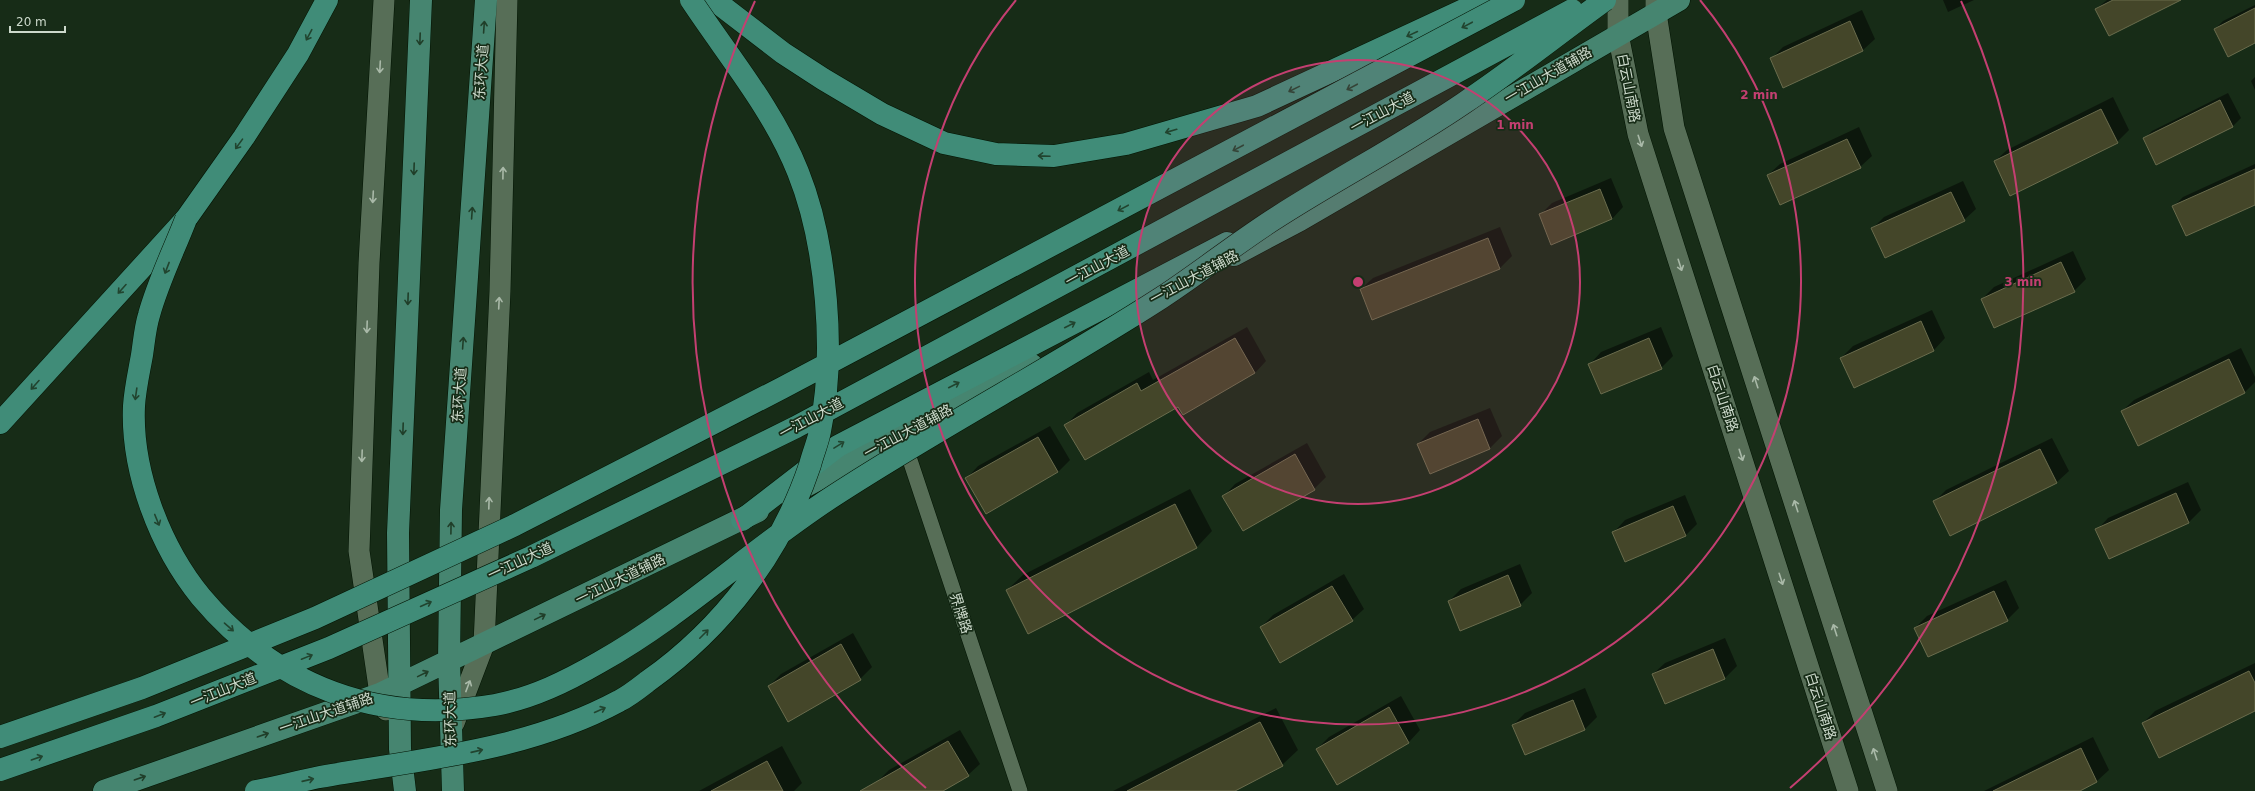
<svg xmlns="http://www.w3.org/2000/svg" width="2255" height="791" viewBox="0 0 2255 791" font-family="'DejaVu Sans','Noto Sans SC',sans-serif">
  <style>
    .shadow { fill: #0007 }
    .building { fill: #444629; stroke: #6a6c4d }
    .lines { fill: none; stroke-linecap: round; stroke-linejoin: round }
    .minor-casing { stroke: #021403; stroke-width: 16 }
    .secondary-casing { stroke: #021403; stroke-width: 22 }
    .primary-casing { stroke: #021403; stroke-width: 23 }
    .trunk-casing { stroke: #021403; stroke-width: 23 }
    .minor { stroke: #576e57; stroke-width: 15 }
    .secondary { stroke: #576e57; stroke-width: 21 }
    .primary { stroke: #468570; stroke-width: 22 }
    .trunk { stroke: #408c78; stroke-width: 22 }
    .trunk-bridge-casing { stroke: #021403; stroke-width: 23; stroke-linecap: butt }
    .trunk-bridge { stroke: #408c78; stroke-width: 22 }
    .oneway { stroke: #21442f }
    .oneway2 { stroke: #203e29 }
    .oneway3 { stroke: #a9b9a8 }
    .ring { fill: none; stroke: #c43f71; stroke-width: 2 }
    .labels { text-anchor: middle; stroke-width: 3.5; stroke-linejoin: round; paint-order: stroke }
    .street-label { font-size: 14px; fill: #ccd9cb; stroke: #172c17 }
    .centre { fill: #c43f71; stroke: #172c17; stroke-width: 2 }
    .ring-label { font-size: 12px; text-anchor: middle; font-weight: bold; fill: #c43f71; stroke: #172c17; stroke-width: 3.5; stroke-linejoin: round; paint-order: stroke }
  </style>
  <rect width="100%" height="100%" fill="#172c17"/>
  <path class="shadow" d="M1943,0H1974L1948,12Z
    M2107,0H2178L2096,9Z
    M2255,5V42L2215,29L2223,21Z
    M1862,10L1875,39L1863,50L1784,87L1771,59L1783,47Z
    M2255,77V90L2251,81Z
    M2228,93L2241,118L2233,126L2157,164L2144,139L2152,131Z
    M2113,97L2129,130L2117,142L1995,161L2007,150Z
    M1859,127L1872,156L1860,167L1768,175L1780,164Z
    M2255,164V204L2173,207L2183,197Z
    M1611,178L1623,207L1612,219L1540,215L1552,203Z
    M1963,181L1976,209L1964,220L1872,229L1884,217Z
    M1500,227L1512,256L1500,268L1373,318L1361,289L1373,278Z
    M2073,251L2086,279L2074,291L1982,299L1994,287Z
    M1932,310L1945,338L1934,350L1841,358L1853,346Z
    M1247,327L1266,361L1255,373L1178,406L1066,425L1077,413L1149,372L1153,380Z
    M1661,327L1673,356L1661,368L1590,364L1601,352Z
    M2241,348L2255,377V382L2245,392L2139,444L2122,411L2134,400Z
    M1490,408L1502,436L1490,448L1430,473L1418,444L1430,432Z
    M1050,426L1070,460L1058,472L986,512L967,478L978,466Z
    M2052,438L2069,471L2057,482L1951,535L1934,502L1946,490Z
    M1307,443L1326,477L1314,489L1224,496L1235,484Z
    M2188,482L2201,510L2189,522L2109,558L2097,530L2108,518Z
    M1190,489L1212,531L1197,547L1029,633L1007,590L1023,575Z
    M1685,495L1697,524L1685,536L1614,532L1625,520Z
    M1520,564L1532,593L1520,605L1449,601L1461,589Z
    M1344,574L1364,609L1352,620L1261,627L1273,615Z
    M2006,580L2019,608L2007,620L1915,628L1927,616Z
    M853,633L872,667L860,679L769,686L781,674Z
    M1725,638L1737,666L1725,678L1666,703L1653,674L1665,663Z
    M2255,663V709L2143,723L2155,711Z
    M1585,688L1597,717L1585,729L1525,754L1513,725L1525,713Z
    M1401,696L1420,730L1409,742L1337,783L1317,749L1329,737Z
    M1276,708L1298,750L1282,765L1232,791H1113Z
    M960,730L980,764L968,775L941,791H882L877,782L889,770Z
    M2093,737L2109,770L2097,781L2078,791H1984Z
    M782,746L802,783L794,791H699Z"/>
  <path class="building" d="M2113,0H2181L2109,36L2095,9Z
    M2255,8V43L2228,57L2214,29Z
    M1850,21L1863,51L1783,88L1770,58Z
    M2220,100L2233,127L2156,165L2143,138Z
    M2101,109L2118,143L2010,196L1994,161Z
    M1847,139L1861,168L1780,205L1767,175Z
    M2255,169V205L2186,236L2172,206Z
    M1600,189L1612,219L1551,245L1539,214Z
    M1951,192L1965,221L1885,258L1871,228Z
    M1488,238L1500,269L1372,320L1360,289Z
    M2061,262L2075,292L1994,328L1981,299Z
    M1921,321L1934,351L1854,388L1840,358Z
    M1235,338L1255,373L1183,415L1178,407L1085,460L1064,425L1137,383L1141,391Z
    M1649,338L1662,369L1601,394L1588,364Z
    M2229,359L2245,393L2138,446L2121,411Z
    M1478,419L1490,449L1430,474L1417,444Z
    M1038,437L1058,472L986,514L965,478Z
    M2040,449L2057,483L1950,536L1933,501Z
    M1295,454L1315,490L1243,531L1222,496Z
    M2176,493L2189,523L2109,559L2095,529Z
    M1175,504L1197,548L1028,634L1006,590Z
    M1673,506L1686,536L1625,562L1612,532Z
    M1508,575L1521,606L1460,631L1448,601Z
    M1332,586L1353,621L1280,663L1260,627Z
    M1994,591L2008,621L1928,657L1914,628Z
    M841,644L861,680L788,722L768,686Z
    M1713,649L1725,679L1665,704L1652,674Z
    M2249,671L2255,683V711L2159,758L2142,723Z
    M1573,700L1585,730L1525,755L1512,725Z
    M1389,707L1409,743L1337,785L1316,749Z
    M1260,722L1283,766L1235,791H1127Z
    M948,741L969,776L943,791H860Z
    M2081,748L2097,782L2080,791H1993Z
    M767,761L783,791H711Z"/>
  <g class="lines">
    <defs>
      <path id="minor" d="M904,442L1020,791"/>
      <path id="secondary" d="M384,0L369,263L359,551L380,694L386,710
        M1618,0V34L1638,134L1848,791
        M1656,0V13L1674,128L1887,791
        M454,723L484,644L500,291L507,0"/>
      <path id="primary" d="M1234,255L1300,220L1679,0
        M789,495L1032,365
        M104,791L380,694L758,511
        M405,791L400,749L398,533L421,0
        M453,791L449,661L451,510L486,0"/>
      <path id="trunk" d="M714,0L783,53L823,79L882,114L944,143L996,154L1054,156L1126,144L1257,106L1485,0
        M0,423L186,219L244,137L298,54L327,0
        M742,520L838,446L1227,243"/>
    </defs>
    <use href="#minor" class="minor-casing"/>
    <use href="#secondary" class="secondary-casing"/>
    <use href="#primary" class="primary-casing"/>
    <use href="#trunk" class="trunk-casing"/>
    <use href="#minor" class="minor"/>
    <use href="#secondary" class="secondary"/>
    <use href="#primary" class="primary"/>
    <use href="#trunk" class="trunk"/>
    <defs>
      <path id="trunk-bridge" d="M186,219C174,250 158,282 149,315C145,328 144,342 142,355C139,372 135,389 134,406C131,471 160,547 201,597C277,687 379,725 495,705C533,698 567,681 600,662C684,615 754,547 835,495C941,426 1054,367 1161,298C1201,272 1239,241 1279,216C1340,177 1404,144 1464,103C1512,71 1558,34 1605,0
        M0,737L142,688L315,618L515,525L782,388L1514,0
        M0,770L156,716L329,648L531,557L796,427L1572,10
        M256,791C278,787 299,781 320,777C422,759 526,751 619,701C629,696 639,688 648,681C723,628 781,552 810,465C813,453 818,442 820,431C836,355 827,244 798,172C773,109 728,56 691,0"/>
    </defs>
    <use href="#trunk-bridge" class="trunk-bridge-casing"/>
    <use href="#trunk-bridge" class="trunk-bridge"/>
  </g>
  <defs><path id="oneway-shaft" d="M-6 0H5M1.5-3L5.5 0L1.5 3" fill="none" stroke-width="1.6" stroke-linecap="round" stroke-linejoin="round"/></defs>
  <g class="oneway">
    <use href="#oneway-shaft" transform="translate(1467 25) rotate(152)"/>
    <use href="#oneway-shaft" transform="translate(1412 34) rotate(155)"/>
    <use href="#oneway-shaft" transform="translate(309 35) rotate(118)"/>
    <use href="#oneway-shaft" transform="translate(1352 87) rotate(152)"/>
    <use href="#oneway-shaft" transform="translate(1294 89) rotate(154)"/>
    <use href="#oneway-shaft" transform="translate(1171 131) rotate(164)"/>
    <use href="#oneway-shaft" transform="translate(239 144) rotate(126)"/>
    <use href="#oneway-shaft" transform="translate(1238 148) rotate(152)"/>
    <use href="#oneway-shaft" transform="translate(1044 156) rotate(-178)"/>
    <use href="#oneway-shaft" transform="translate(1123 208) rotate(152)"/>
    <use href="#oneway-shaft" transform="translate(167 268) rotate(111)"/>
    <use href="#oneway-shaft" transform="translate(122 289) rotate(132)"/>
    <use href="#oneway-shaft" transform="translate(1070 325) rotate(-27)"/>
    <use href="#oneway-shaft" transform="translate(35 385) rotate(132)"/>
    <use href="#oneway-shaft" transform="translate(954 385) rotate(-27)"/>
    <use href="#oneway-shaft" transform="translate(136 394) rotate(98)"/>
    <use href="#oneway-shaft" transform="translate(839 445) rotate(-32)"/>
    <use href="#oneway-shaft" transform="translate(157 520) rotate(68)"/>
    <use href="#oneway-shaft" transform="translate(426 604) rotate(-24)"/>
    <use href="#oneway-shaft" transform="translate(229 627) rotate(41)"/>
    <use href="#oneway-shaft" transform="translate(704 634) rotate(-45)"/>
    <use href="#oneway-shaft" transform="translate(307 657) rotate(-22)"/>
    <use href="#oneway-shaft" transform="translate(600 710) rotate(-24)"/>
    <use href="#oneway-shaft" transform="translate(160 715) rotate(-21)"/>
    <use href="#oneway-shaft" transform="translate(477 751) rotate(-13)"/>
    <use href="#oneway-shaft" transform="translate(37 758) rotate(-19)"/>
    <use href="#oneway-shaft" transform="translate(308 780) rotate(-13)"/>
  </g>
  <g class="oneway2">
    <use href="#oneway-shaft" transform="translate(484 27) rotate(-86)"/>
    <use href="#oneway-shaft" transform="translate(420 39) rotate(92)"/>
    <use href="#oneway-shaft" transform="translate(414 169) rotate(92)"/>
    <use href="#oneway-shaft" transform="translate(472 213) rotate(-86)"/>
    <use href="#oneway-shaft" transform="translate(408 299) rotate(92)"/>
    <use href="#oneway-shaft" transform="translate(463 343) rotate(-86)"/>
    <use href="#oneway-shaft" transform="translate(403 429) rotate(92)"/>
    <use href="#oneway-shaft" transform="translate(451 528) rotate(-89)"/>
    <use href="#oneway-shaft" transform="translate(540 617) rotate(-26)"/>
    <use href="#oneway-shaft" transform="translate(423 674) rotate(-26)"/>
    <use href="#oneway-shaft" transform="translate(263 735) rotate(-19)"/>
    <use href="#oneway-shaft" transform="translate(140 778) rotate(-19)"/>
  </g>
  <g class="oneway3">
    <use href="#oneway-shaft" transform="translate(380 67) rotate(93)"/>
    <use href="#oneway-shaft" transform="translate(1640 141) rotate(72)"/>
    <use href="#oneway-shaft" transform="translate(503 173) rotate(-89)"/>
    <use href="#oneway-shaft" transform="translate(373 197) rotate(93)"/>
    <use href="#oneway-shaft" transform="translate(1680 265) rotate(72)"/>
    <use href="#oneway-shaft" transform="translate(499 303) rotate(-87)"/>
    <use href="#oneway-shaft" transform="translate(367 327) rotate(92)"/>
    <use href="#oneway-shaft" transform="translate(1756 382) rotate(-108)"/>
    <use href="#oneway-shaft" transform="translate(1741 455) rotate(72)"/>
    <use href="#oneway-shaft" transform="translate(362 456) rotate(92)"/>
    <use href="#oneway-shaft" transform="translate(489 503) rotate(-88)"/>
    <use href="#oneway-shaft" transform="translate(1796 506) rotate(-108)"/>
    <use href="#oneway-shaft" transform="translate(1781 579) rotate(72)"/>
    <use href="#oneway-shaft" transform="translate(1835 630) rotate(-108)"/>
    <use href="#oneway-shaft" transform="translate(468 686) rotate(-69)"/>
    <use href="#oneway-shaft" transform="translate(1875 754) rotate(-108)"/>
  </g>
  <circle cx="1358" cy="282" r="222" fill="#c43f71" fill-opacity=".12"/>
  <g class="ring">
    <circle cx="1358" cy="282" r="222"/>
    <path d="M1700 0A443 443 0 1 1 1016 0"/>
    <path d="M926 788A665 665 0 0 1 755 1M1961 1A665 665 0 0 1 1790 788"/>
  </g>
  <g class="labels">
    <g class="street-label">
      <text transform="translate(481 72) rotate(-86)" y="5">东环大道</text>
      <text transform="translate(1548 75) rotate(-30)" y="5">一江山大道辅路</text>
      <text transform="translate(1629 88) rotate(79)" y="5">白云山南路</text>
      <text transform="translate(1382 112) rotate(-28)" y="5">一江山大道</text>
      <text transform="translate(1097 266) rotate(-28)" y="5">一江山大道</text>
      <text transform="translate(1194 277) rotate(-28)" y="5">一江山大道辅路</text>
      <text transform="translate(459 395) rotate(-86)" y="5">东环大道</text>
      <text transform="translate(1723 398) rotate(72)" y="5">白云山南路</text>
      <text transform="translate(811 418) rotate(-28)" y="5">一江山大道</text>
      <text transform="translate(908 431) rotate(-28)" y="5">一江山大道辅路</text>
      <text transform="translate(520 561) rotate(-25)" y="5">一江山大道</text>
      <text transform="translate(620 579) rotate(-26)" y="5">一江山大道辅路</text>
      <text transform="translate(961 613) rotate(72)" y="5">界牌路</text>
      <text transform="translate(223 690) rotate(-22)" y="5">一江山大道</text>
      <text transform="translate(1821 706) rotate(72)" y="5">白云山南路</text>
      <text transform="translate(326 713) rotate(-19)" y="5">一江山大道辅路</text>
      <text transform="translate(450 719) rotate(-91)" y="5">东环大道</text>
    </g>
  </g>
  <circle cx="1358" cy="282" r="6" class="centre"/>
  <g class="ring-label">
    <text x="1759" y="99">2 min</text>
    <text x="1515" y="129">1 min</text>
    <text x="2023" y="286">3 min</text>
  </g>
  <path d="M10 26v6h55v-6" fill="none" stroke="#ccd9cb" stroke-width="2"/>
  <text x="16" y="26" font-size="12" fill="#ccd9cb" stroke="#172c17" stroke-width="3" paint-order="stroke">20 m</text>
</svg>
